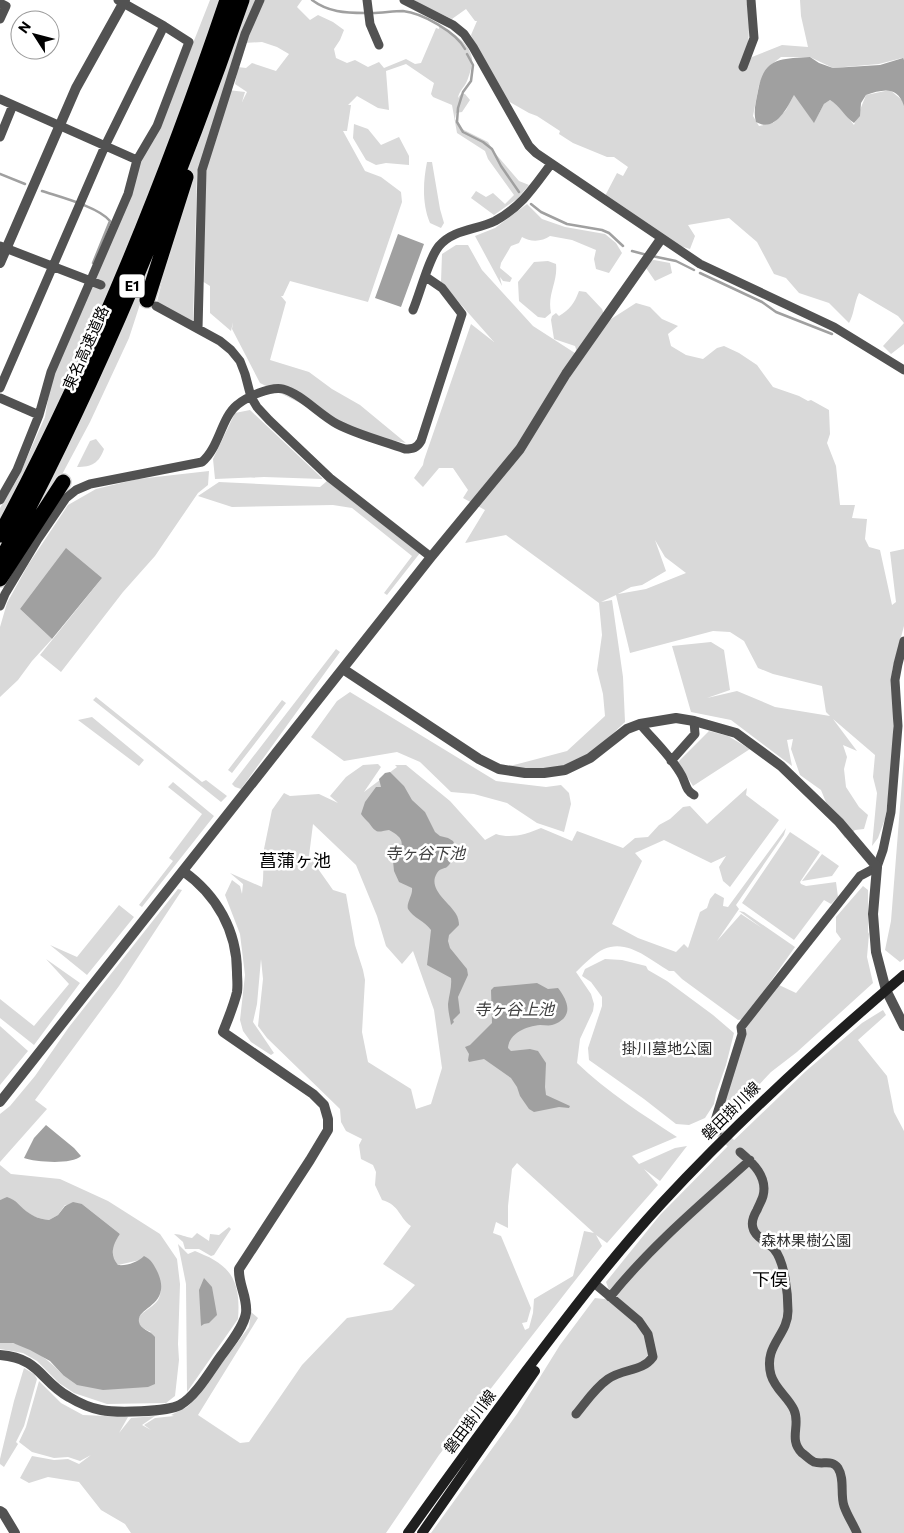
<svg xmlns="http://www.w3.org/2000/svg" width="904" height="1533" viewBox="0 0 904 1533" font-family="Commissioner,'Noto Sans JP',sans-serif">
  <style>
    .green { fill: #d9d9d9; fill-rule: evenodd }
    .water { fill: #a0a0a0 }
    .lines { fill: none; stroke-linecap: round; stroke-linejoin: round }
    .stream { stroke: #a0a0a0; stroke-width: 2.5 }
    .minor-tunnel { stroke: #d9d9d9; stroke-width: 9; stroke-dasharray: 9 4.5; stroke-linecap: butt }
    .motorway-casing { stroke: #dbdbdb; stroke-width: 18 }
    .minor { stroke: #525252; stroke-width: 9 }
    .tertiary { stroke: #525252; stroke-width: 10 }
    .secondary { stroke: #1f1f1f; stroke-width: 10 }
    .motorway { stroke: #000; stroke-width: 15 }
    .labels { text-anchor: middle; stroke-width: 5; stroke-linejoin: round; paint-order: stroke }
    .shield { fill: #fff; stroke: #4c4c4c; stroke-width: 1 }
    .shield-label { font-size: 14px; font-weight: bold; fill: #000 }
    .street-label { font-size: 15px; fill: #000; stroke: #fff }
    .park-label { font-size: 15px; fill: #303030; stroke: #fff }
    .water-label { font-size: 16px; font-style: italic; fill: #414141; stroke: #fff }
    .quarter-label { font-size: 18px; fill: #000; stroke: #fff }
  </style>
  <rect width="100%" height="100%" fill="#fff"/>
  <path class="green" d="M210,0H221C186,98 150,195 110,291C77,369 39,445 0,520V508L18,478L45,417L53,370L140,161L160,127Z
    M250,0H302L297,7L310,20L318,15L333,22L344,30L340,40L334,49L336,58L347,63L355,60L368,67L379,62L384,68L406,59L415,64L421,63L436,28L439,29V26C453,32 469,43 472,58C473,64 469,76 467,81C464,88 459,91 458,98L461,94H465L470,100L462,112L456,113L455,119L462,129L488,142L494,152L519,181L529,185L517,199L494,215L471,198L476,191L486,197L493,193L505,204L514,195L488,159L485,151L457,133L452,105L433,97L431,94L434,83L406,64L386,71L389,110L378,108L357,96L348,105H351L347,131H343L365,171L381,177L401,192L402,202L368,302L290,281L283,296H281L286,302L270,360L309,372L332,389L360,405L406,443L362,434L260,383L232,329L233,322L231,331L210,313V286L202,281V170L221,106L197,173L193,322L156,306L190,166ZM262,42L277,47L289,54L276,71L252,63L246,68L238,67L235,84L247,92L242,102L245,92L228,90L244,43Z
    M414,0H746C752,23 748,46 744,69L752,57L782,45L808,47L801,16L800,0H904V60L902,58L879,64L833,68L810,57H781L767,68L759,85L753,116L759,126L773,123L786,110L794,94L814,122L824,104L830,100L839,106L854,125L866,95L890,90L902,100L904,105V344L891,354L883,346L904,323L898,316L859,293C854,303 854,315 849,323L829,303L799,293L786,278L774,274L757,242L729,218L688,225L695,236L690,249L680,246L605,196L617,173L623,176L628,167L614,157H607L573,143L559,134L560,131L537,116L529,113L501,97L484,67L471,35L477,21H475L466,9L452,19L422,5Z
    M354,124L368,129L381,145L399,137L409,156V165L386,163L376,165L366,160L353,138Z
    M427,162H432L440,209L444,223L441,228L430,223C422,204 423,182 427,162Z
    M527,204L542,219L565,227L605,234L616,243L622,253L609,273L596,269L594,259L596,250L572,240L550,236C542,242 530,242 522,237L519,243L511,246L501,263L500,268L512,278L510,282L503,281L500,277L502,286L475,236L495,228Z
    M163,233L129,338L90,422L58,482L24,531Z
    M456,245H468L482,270L533,326L578,355L575,346L554,339L551,320L552,316L556,313L559,316C570,309 574,304 579,291L586,292L602,309L605,317L594,330L636,303L650,307L662,319L678,326L668,334L671,346L686,355L703,359L717,348L724,346L739,353L757,365L773,387L799,396L808,401L811,400L829,410L830,434L827,443L836,466L840,505H855L852,518L867,519L865,539L869,547L880,550L892,605L896,602L890,552L904,549V626L892,671L893,694V756L891,779L885,819L878,838L872,846L877,793L873,777L875,755L833,719L857,751L843,745L847,757L844,769L846,787L859,807L868,815L864,829L855,830L845,838L834,822L821,790L800,775L791,749L793,739L787,740L792,766L731,720L691,712L672,646L711,642L724,650L730,690L707,698L737,691L775,707L830,716L826,712L822,686L773,674L758,668L744,641L730,632L713,631L630,653L616,595L601,602L612,600L623,677L625,722L586,759L553,772L499,769L567,751L605,716L603,694L597,670L602,635L599,603L506,535L465,543L485,510L463,498L468,490L453,468H439L423,487L414,478L423,465L424,460L471,324L494,342L441,282L442,254ZM655,540L665,557L686,573L646,589L618,594L631,587L642,585L666,571Z
    M654,260L670,263L672,273L655,281L646,268L648,261Z
    M548,261L556,264C558,282 547,294 551,313L545,318L538,317L519,301L518,282L534,262Z
    M250,410L323,479L264,477L215,479L213,459L235,413Z
    M96,439L104,449C99,463 92,467 77,467L90,441Z
    M209,471L208,485L198,493L155,556L123,592L61,672L40,655L102,578L20,609L52,639L32,661L18,680L0,697V627L7,603L28,565L68,505L96,489L138,479Z
    M327,481L420,553L387,595L384,593L412,556L352,508L333,505L232,507L198,496L219,482L320,487Z
    M336,649L340,652L241,789L235,787L232,784Z
    M350,692L496,781L546,787L561,785L569,793L571,804L564,832L537,823L507,803L474,794L451,792L420,762L397,752L344,761L311,737L337,701Z
    M96,697L202,782L206,780L227,796L221,802L93,700Z
    M282,700L286,703L232,773L228,770Z
    M92,717L144,760L139,766L78,720Z
    M709,731L728,736L750,749L693,786L678,762Z
    M904,756V959L900,962L885,950L891,921Z
    M378,764L381,767L364,792L397,767L395,765H406L450,801L485,840L496,834C511,839 527,834 541,828L572,841L577,831L623,848L635,838L648,837L659,825L670,819L683,807L690,806L707,824L747,788L746,795L779,820L730,887L723,881L719,867L726,856L711,863L664,840L635,853L642,861L612,924L638,938L676,952L684,944L688,948L700,912L707,908L710,899L715,893L724,898L723,906L728,907L786,828L784,835L736,905L739,909L717,941L741,914L762,928L739,911L744,912L795,947L744,1019L738,1020L682,979L674,971H669C650,960 628,939 604,949C595,953 583,965 576,972L591,994L594,1004L593,1011L580,1039L577,1063C607,1092 642,1114 677,1137L632,1156L639,1164L675,1148L687,1146L660,1181L644,1169L658,1185L607,1243L596,1235L602,1246L439,1455L386,1533H131L125,1524L101,1510L79,1482L48,1477L29,1483L20,1478L32,1456L54,1460L68,1459L79,1464L91,1455L80,1461L68,1457L54,1458L32,1452L19,1442L26,1427L39,1381L61,1403L83,1415L128,1417L119,1433L131,1418L155,1416L142,1425L151,1430L144,1425L155,1418L174,1416L171,1415L187,1407L195,1399L249,1327L251,1312L258,1318L198,1415L240,1443L249,1442L302,1365L347,1318L392,1310L415,1285L383,1264L411,1226C399,1218 400,1205 382,1200L375,1185L376,1172L373,1165L361,1159L359,1145L362,1139L346,1131L341,1122L340,1109L267,1038L258,1026L263,979L261,959L257,1004L253,1022L274,1053L271,1055L251,1042L243,1031L240,1020L245,975L240,934L225,895L232,880L240,886L242,894L243,884L230,873L262,887L263,880L264,849L272,810L284,793L290,796L319,794L338,803L330,796L346,777L363,765ZM313,824L356,865L377,916L386,946L402,964L413,951L434,1010L442,1068L431,1104L416,1109L411,1089L368,1062L362,1032L365,980L363,970L355,945L346,894L333,890L309,856ZM517,1163L594,1233L584,1231L573,1276L534,1299L533,1313L529,1328L525,1330L522,1323L527,1322L531,1308L501,1236L493,1233L496,1222L508,1228V1206L512,1169Z
    M173,782L214,816L142,907L139,905L173,861L169,858L202,814L168,787Z
    M790,832L820,852L800,882L801,884L806,886L836,882L838,897L831,904L824,900L794,940L742,903Z
    M822,854L839,866L832,876L802,881Z
    M863,886L868,890V932L869,934L867,957L873,983L797,1052L771,1072L722,1124L725,1117L724,1101L744,1028L779,985L796,993L841,939L836,932V917Z
    M178,889L182,890L119,986L35,1100L47,1109L0,1162V1114L10,1106L35,1076L69,1027Z
    M119,905L134,917L87,975L50,945L77,957Z
    M46,959L80,983L34,1045L0,1018V999L34,1026L69,984Z
    M605,959L622,960L646,966L648,970L667,981L713,1015L734,1033L726,1065L716,1093L714,1104L705,1118L689,1125L676,1124L644,1099L589,1060L588,1048L602,1006V997L591,982L582,976L585,969Z
    M883,1010L886,1015L858,1040L887,1076L894,1112L904,1131V1533H431L517,1414L560,1345L595,1298L604,1299L608,1296L606,1294L609,1290L606,1282L660,1215L730,1144L806,1071L862,1023Z
    M0,1026L28,1051L0,1085Z
    M0,1165L11,1174L60,1179L108,1201L160,1234L177,1259L180,1284L178,1344L179,1360L175,1396L166,1403L107,1404L74,1393L59,1383L37,1361L23,1353L0,1349V1343C4,1343 8,1342 12,1343C32,1346 50,1361 63,1375L151,1332C121,1319 150,1312 158,1300C161,1295 161,1289 161,1284L140,1260L118,1265L113,1260V1244L120,1234L82,1204L65,1205L58,1215L49,1220C40,1219 34,1217 27,1212C16,1205 15,1195 0,1200Z
    M229,1227L231,1229L214,1255L211,1256L199,1249H185L183,1242L174,1234C181,1234 185,1237 192,1238L197,1233L209,1241L210,1234L219,1235Z
    M178,1244L188,1254L195,1251C201,1254 208,1256 214,1260C237,1273 240,1293 238,1319L187,1392L186,1284Z
    M24,1368L34,1374L37,1379L24,1426L16,1442L18,1444L4,1467L0,1464V1459L14,1401Z"/>
  <path class="water" d="M810,57L819,63L833,68L880,65L903,58L904,60V106C897,85 882,90 866,95L861,103L860,116L854,123C845,117 840,106 830,100L824,104L814,123L794,95C787,108 775,133 756,122C753,111 756,102 758,91C764,57 780,59 810,57Z
    M398,234L424,244L401,307L375,298Z
    M66,548L102,578L52,639L20,609Z
    M390,772L404,786L412,800L425,812L435,832L440,836L448,838L453,841L457,849C454,854 452,863 447,867C444,869 440,868 437,873C427,889 449,902 456,914C458,917 459,922 459,925L449,935L448,941L450,948L467,969L468,975L458,997L460,1013L453,1020L454,1022L451,1025C450,1018 448,1011 448,1004C449,995 452,987 451,978L427,965L431,930C425,921 413,918 408,909C406,903 413,895 412,888L399,882L394,871L393,861L396,854L401,849C404,839 398,835 389,830C377,832 377,834 369,823C366,820 363,817 361,814L365,802L376,787H381L379,779L385,773Z
    M537,983L548,989L558,988C569,1002 574,1018 552,1025C549,1026 544,1025 540,1025C527,1026 509,1033 508,1048L511,1051L530,1049L538,1051L546,1063L545,1087L546,1095L570,1106L569,1108L559,1107L534,1112L529,1109L520,1096L517,1087L511,1078L484,1059L469,1062L468,1060L469,1054L465,1047L470,1045L492,1023L491,990L494,987Z
    M46,1125L74,1148L81,1156C72,1165 35,1162 24,1158L34,1138Z
    M7,1197C18,1201 18,1205 26,1211C34,1217 40,1219 49,1220L58,1215L65,1206L73,1202L82,1204L120,1234C113,1244 109,1255 118,1265C127,1266 138,1262 144,1256C152,1260 154,1265 158,1273C172,1306 136,1307 139,1322C140,1329 151,1331 155,1337V1384L148,1387L103,1390L77,1385L63,1375L50,1361L30,1350L13,1343H0V1200Z
    M204,1278L212,1287L217,1315L209,1323L204,1324L201,1326L199,1290Z"/>
  <g class="lines">
    <path class="stream" d="M312,0C328,12 345,13 365,13
      M372,13C382,13 393,11 403,11C422,13 456,32 465,49
      M467,54L473,65L471,81L463,92L458,108L457,122L463,132L483,142L492,149L501,166L519,192
      M0,174L25,184
      M42,191C60,197 99,207 110,221L93,263
      M531,204L541,212L567,224L602,230L609,233L623,246
      M632,251L647,255
      M652,256L676,261L694,270
      M700,273L762,302L776,312L832,334"/>
    <path class="minor-tunnel" d="M101,285L150,304
      M718,1131L740,1152"/>
    <defs>
      <path id="motorway" d="M147,300L186,177
        M0,535C92,364 165,183 227,0
        M0,562C97,383 175,193 242,0
        M0,579L63,482"/>
    </defs>
    <use href="#motorway" class="motorway-casing"/>
    <path class="minor" d="M367,0L370,24L379,45
      M404,0L453,25L464,34L473,47L529,146L536,153L700,264L834,327L904,370
      M0,3L6,6L0,19
      M743,67L754,38L751,0
      M0,99L137,160L128,194L51,372L39,415L17,470L0,500
      M0,137L13,105
      M137,160L157,126L189,42L164,26
      M0,246L101,285
      M156,306L220,341L231,350L240,361L245,374L251,397L257,407L269,420L330,478L431,557
      M413,310C420,293 429,258 439,246C453,229 477,230 495,221C522,206 533,188 551,164
      M198,329L202,170L245,34L260,0
      M0,388L105,146L164,26L118,0
      M0,398L39,415
      M0,606L5,594L38,539L66,498L76,490L90,484L202,462C219,448 221,418 237,405C246,397 271,386 283,389C300,393 320,415 337,424C358,435 383,441 405,449C413,449 417,448 421,441L462,314L442,288L426,277
      M640,724C654,741 672,757 682,776C686,784 686,791 694,795
      M671,761L695,734L694,721
      M718,1131L713,1127L742,1034L741,1027L860,876L877,867L883,850L891,812L898,726L895,680L898,664L904,641
      M740,1152C753,1163 768,1177 763,1196C762,1200 759,1205 757,1210C754,1215 751,1222 753,1228C755,1237 767,1242 774,1249C785,1262 788,1294 788,1311C788,1336 763,1345 771,1375C775,1389 788,1397 794,1410C801,1425 788,1439 802,1453C805,1455 810,1460 814,1462C823,1465 832,1459 838,1468C845,1479 840,1494 844,1506C847,1515 853,1524 857,1533
      M610,1297C651,1246 701,1204 750,1160
      M576,1414C586,1402 595,1388 608,1379C624,1368 642,1372 653,1357L648,1334L639,1321L594,1283"/>
    <path class="tertiary" d="M0,263L76,88L125,0
      M343,669L479,759L499,769L525,773H544L565,770L590,758L627,729L640,724L676,718L694,721L736,733L781,766L839,822L877,867L873,914L876,952L886,990L904,1026
      M0,1102L431,557L520,449L566,374L661,239
      M0,1355C40,1358 40,1381 69,1397C79,1403 90,1408 101,1410C116,1413 167,1412 180,1405C196,1396 210,1371 221,1356C229,1345 244,1327 246,1313C248,1298 238,1284 239,1269L310,1160L328,1130V1119L324,1105L313,1094L223,1032C228,1019 234,1005 237,992C238,985 237,979 237,972C237,931 217,895 183,871
      M0,1511L3,1513L15,1533"/>
    <path class="secondary" d="M408,1533C447,1478 486,1425 526,1371C569,1314 613,1256 662,1203C737,1122 819,1047 904,975
      M422,1533L535,1371"/>
    <use href="#motorway" class="motorway"/>
  </g>
  <g class="labels">
    <rect class="shield" x="119.5" y="274.5" width="25" height="23" rx="4"/>
    <g class="shield-label">
      <text x="132" y="291">E1</text>
    </g>
    <g class="street-label">
      <text transform="translate(86 348) rotate(-66)" y="5">東名高速道路</text>
      <text transform="translate(731 1111) rotate(-45)" y="5">磐田掛川線</text>
      <text transform="translate(470 1422) rotate(-53)" y="5">磐田掛川線</text>
    </g>
    <g class="park-label">
      <text x="667" y="1054">掛川墓地公園</text>
      <text x="806" y="1246">森林果樹公園</text>
    </g>
    <g class="water-label">
      <text x="425" y="859">寺ヶ谷下池</text>
      <text x="514" y="1015">寺ヶ谷上池</text>
    </g>
    <g class="quarter-label">
      <text x="295" y="867">菖蒲ヶ池</text>
      <text x="770" y="1286">下俣</text>
    </g>
  </g>
  <g transform="translate(35 35) rotate(306)"><circle r="24" fill="#ffffff" stroke="#999999"/>
  <path d="M0-4L9 19L0 12L-9 19Z" fill="#000000"/>
  <text y="-8" font-size="14" font-weight="bold" text-anchor="middle" fill="#000000">N</text>
  </g>
</svg>
